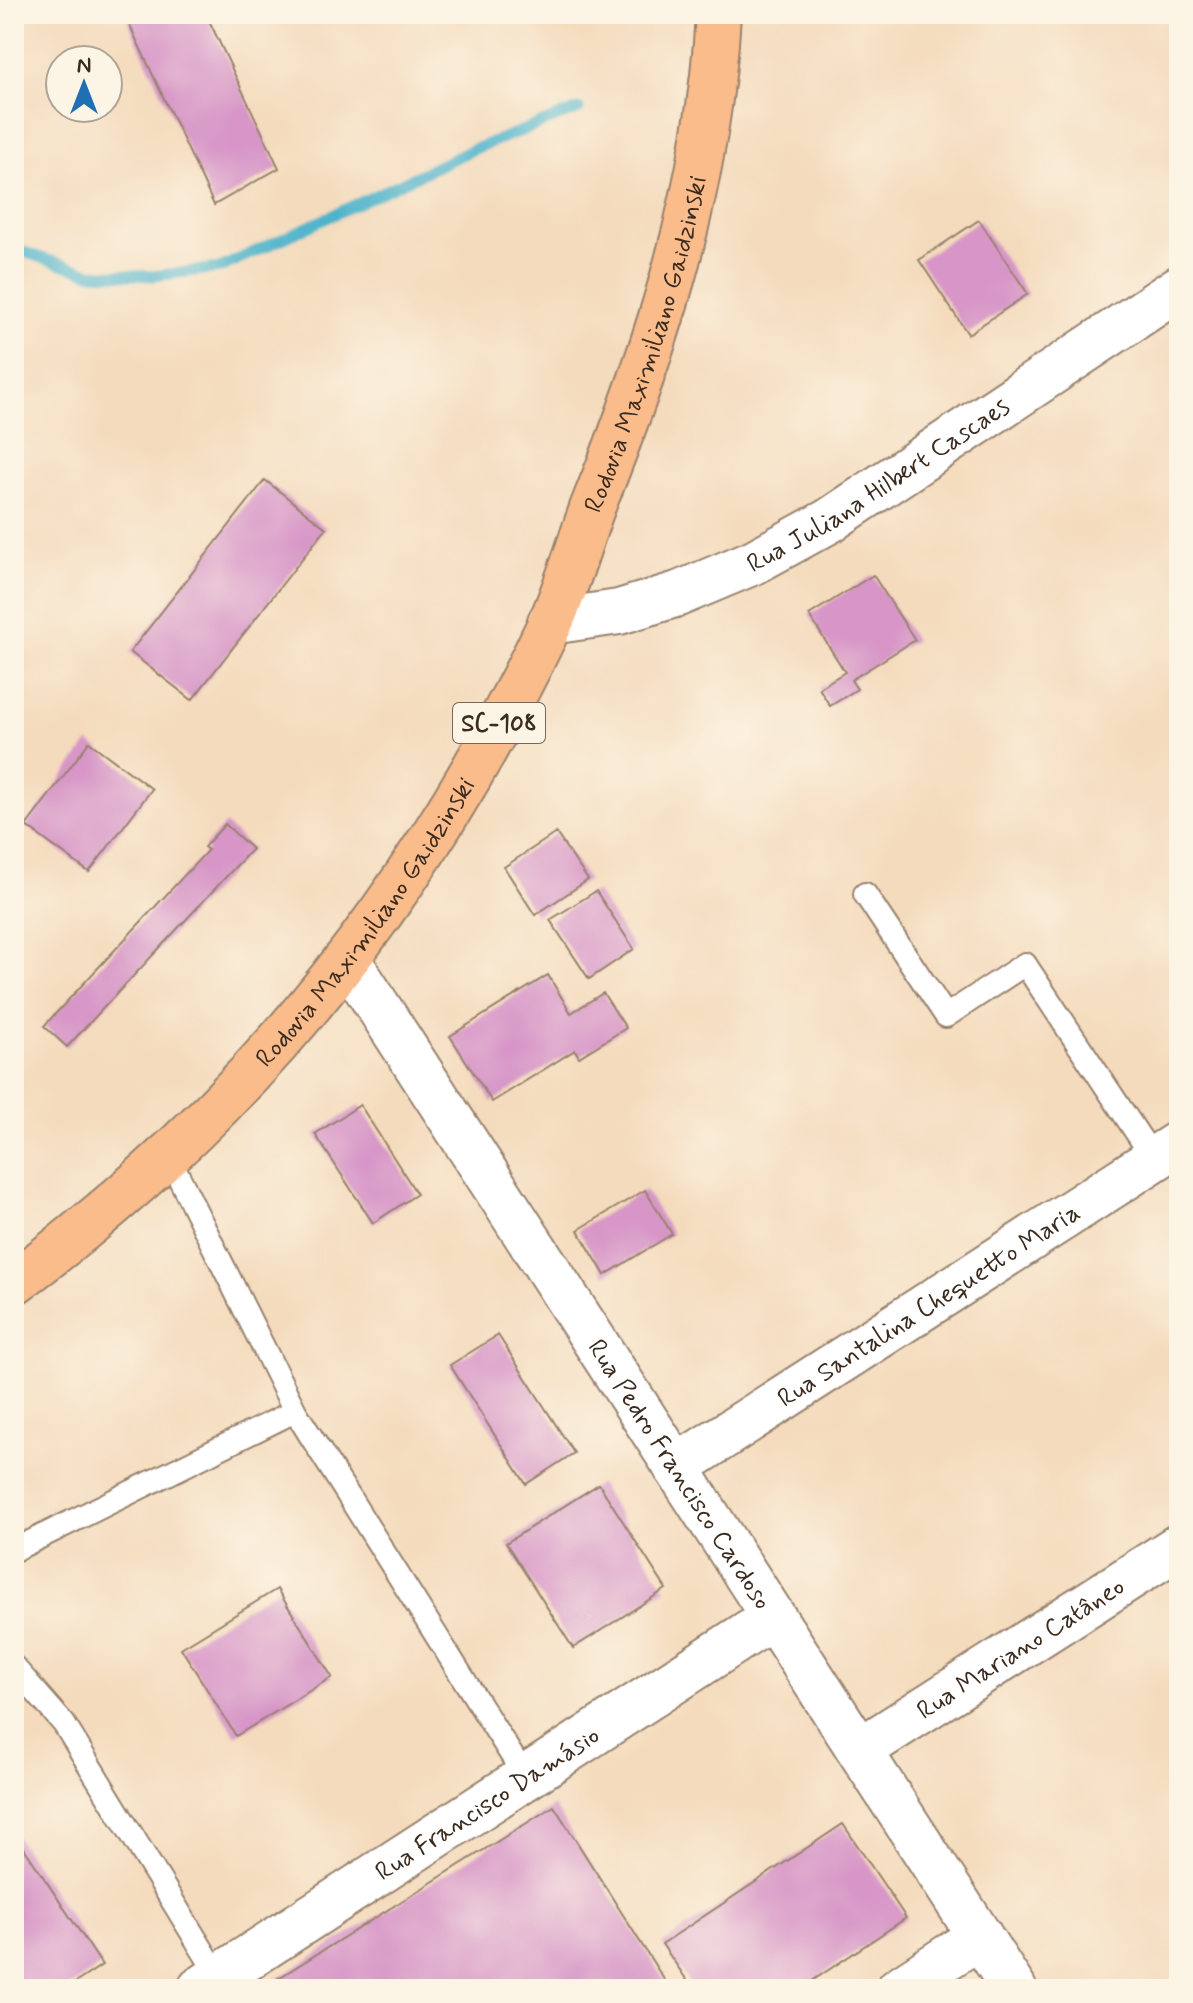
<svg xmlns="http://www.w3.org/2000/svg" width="1193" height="2003" viewBox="0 0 1193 2003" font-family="Mynerve,sans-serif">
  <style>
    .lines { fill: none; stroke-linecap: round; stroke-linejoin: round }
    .stream { stroke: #4db3cb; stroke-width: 11 }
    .building { fill: #d796c7 }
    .service-casing { stroke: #98826e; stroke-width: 26 }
    .minor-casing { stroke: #98826e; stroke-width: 48 }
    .primary-casing { stroke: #98826e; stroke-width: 48 }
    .service { stroke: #fff; stroke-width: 22 }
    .minor { stroke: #fff; stroke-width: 44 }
    .primary { stroke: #fabc8b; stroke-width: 44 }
    .labels { text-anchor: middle; stroke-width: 6; stroke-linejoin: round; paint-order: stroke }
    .shield { fill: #fcf5e5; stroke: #75675a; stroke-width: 2 }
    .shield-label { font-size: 24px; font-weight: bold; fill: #3b2a1e }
    .street-label { font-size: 26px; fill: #3b2a1e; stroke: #fcf5e5 }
  </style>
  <rect width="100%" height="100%" fill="#fcf5e5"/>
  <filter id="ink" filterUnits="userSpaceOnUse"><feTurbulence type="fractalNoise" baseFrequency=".0125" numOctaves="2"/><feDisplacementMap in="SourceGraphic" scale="16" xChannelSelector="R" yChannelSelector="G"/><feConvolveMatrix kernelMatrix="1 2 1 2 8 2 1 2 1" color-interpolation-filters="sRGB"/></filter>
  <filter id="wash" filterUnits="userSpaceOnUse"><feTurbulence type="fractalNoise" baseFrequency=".006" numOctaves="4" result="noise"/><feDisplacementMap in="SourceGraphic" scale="32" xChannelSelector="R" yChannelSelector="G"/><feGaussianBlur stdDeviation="1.8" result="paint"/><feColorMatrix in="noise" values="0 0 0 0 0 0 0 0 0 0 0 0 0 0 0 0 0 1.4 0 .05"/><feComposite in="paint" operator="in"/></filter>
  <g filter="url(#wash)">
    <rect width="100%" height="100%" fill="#f4dbbd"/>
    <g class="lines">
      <path class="stream" d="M14,247L20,251L90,273L153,276L220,268L474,149L579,109"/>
    </g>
    <g id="blocks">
      <path class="building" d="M128,14H206L279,168L214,205L129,24Z
        M979,220L1028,294L968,334L919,260Z
        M265,480L326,528L192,700L130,652Z
        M873,575L915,640L851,680L857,689L830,706L819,688L845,672L809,615Z
        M89,742L152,789L89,872L26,826Z
        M225,824L252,849L67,1047L44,1026L208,850L204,847Z
        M556,833L588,880L535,915L504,867Z
        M596,891L634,949L589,979L550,920Z
        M548,975L571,1013L603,993L626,1028L579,1057L575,1050L492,1102L450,1036Z
        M360,1105L417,1194L373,1223L315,1134Z
        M645,1190L672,1234L605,1275L578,1230Z
        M498,1335L574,1453L526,1484L450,1365Z
        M599,1484L666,1589L573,1648L506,1543Z
        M277,1589L332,1677L236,1736L181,1648Z
        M554,1806L670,1989H261Z
        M843,1824L906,1918L800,1989H693L662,1944Z
        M14,1833L102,1965L66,1989H14Z"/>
    </g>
  </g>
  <g filter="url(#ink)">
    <use href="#blocks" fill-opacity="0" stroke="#98826e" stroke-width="2"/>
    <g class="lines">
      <defs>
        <path id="service" d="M865,894L946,1016L1025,964L1154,1159
          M168,1155L295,1411L526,1778
          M14,1550L295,1411
          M14,1667L64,1724L219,1977"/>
        <g id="minor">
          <path id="s1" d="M550,622L619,612L678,594L754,562L829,521L1179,288"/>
          <path id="s2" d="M348,960L1014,1989"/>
          <path id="s3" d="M676,1467L1179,1143"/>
          <path id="s4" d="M860,1750L1179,1546"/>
          <path id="s5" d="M200,1989L773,1617"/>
          <path d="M899,1989L980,1936"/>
        </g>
        <g id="primary">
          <path id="s6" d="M14,1282C57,1252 97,1218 137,1183C314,1028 448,838 549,626C567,588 578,546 593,506C657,348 709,185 718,14"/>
        </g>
      </defs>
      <use href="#service" class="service-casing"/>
      <use href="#minor" class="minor-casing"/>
      <use href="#primary" class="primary-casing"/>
      <use href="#service" class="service"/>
      <use href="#minor" class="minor"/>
      <use href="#primary" class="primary"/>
    </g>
  </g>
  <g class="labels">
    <rect class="shield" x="453" y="703" width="92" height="40" rx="6"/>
    <g class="shield-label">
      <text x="499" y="731">SC-108</text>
    </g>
    <g class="street-label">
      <text dy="9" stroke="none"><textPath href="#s6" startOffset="1154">Rodovia Maximiliano Gaidzinski</textPath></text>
      <text dy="9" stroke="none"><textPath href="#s1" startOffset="360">Rua Juliana Hilbert Cascaes</textPath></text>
      <text dy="9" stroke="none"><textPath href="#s6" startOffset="506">Rodovia Maximiliano Gaidzinski</textPath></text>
      <text dy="9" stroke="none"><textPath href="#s3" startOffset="300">Rua Santalina Chequetto Maria</textPath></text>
      <text dy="9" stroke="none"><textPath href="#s2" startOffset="612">Rua Pedro Francisco Cardoso</textPath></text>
      <text dy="9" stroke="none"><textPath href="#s4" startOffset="190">Rua Mariano Catâneo</textPath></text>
      <text dy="9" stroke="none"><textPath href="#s5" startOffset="342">Rua Francisco Damásio</textPath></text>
    </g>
  </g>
  <rect width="1193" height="2003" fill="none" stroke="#fcf5e5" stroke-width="48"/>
  <g transform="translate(84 84)"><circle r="38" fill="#fcf5e5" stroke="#afa495" stroke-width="2"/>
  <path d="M0-6L14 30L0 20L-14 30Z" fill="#1f6fb2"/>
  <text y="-12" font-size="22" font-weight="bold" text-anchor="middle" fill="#3b2a1e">N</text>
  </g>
</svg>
